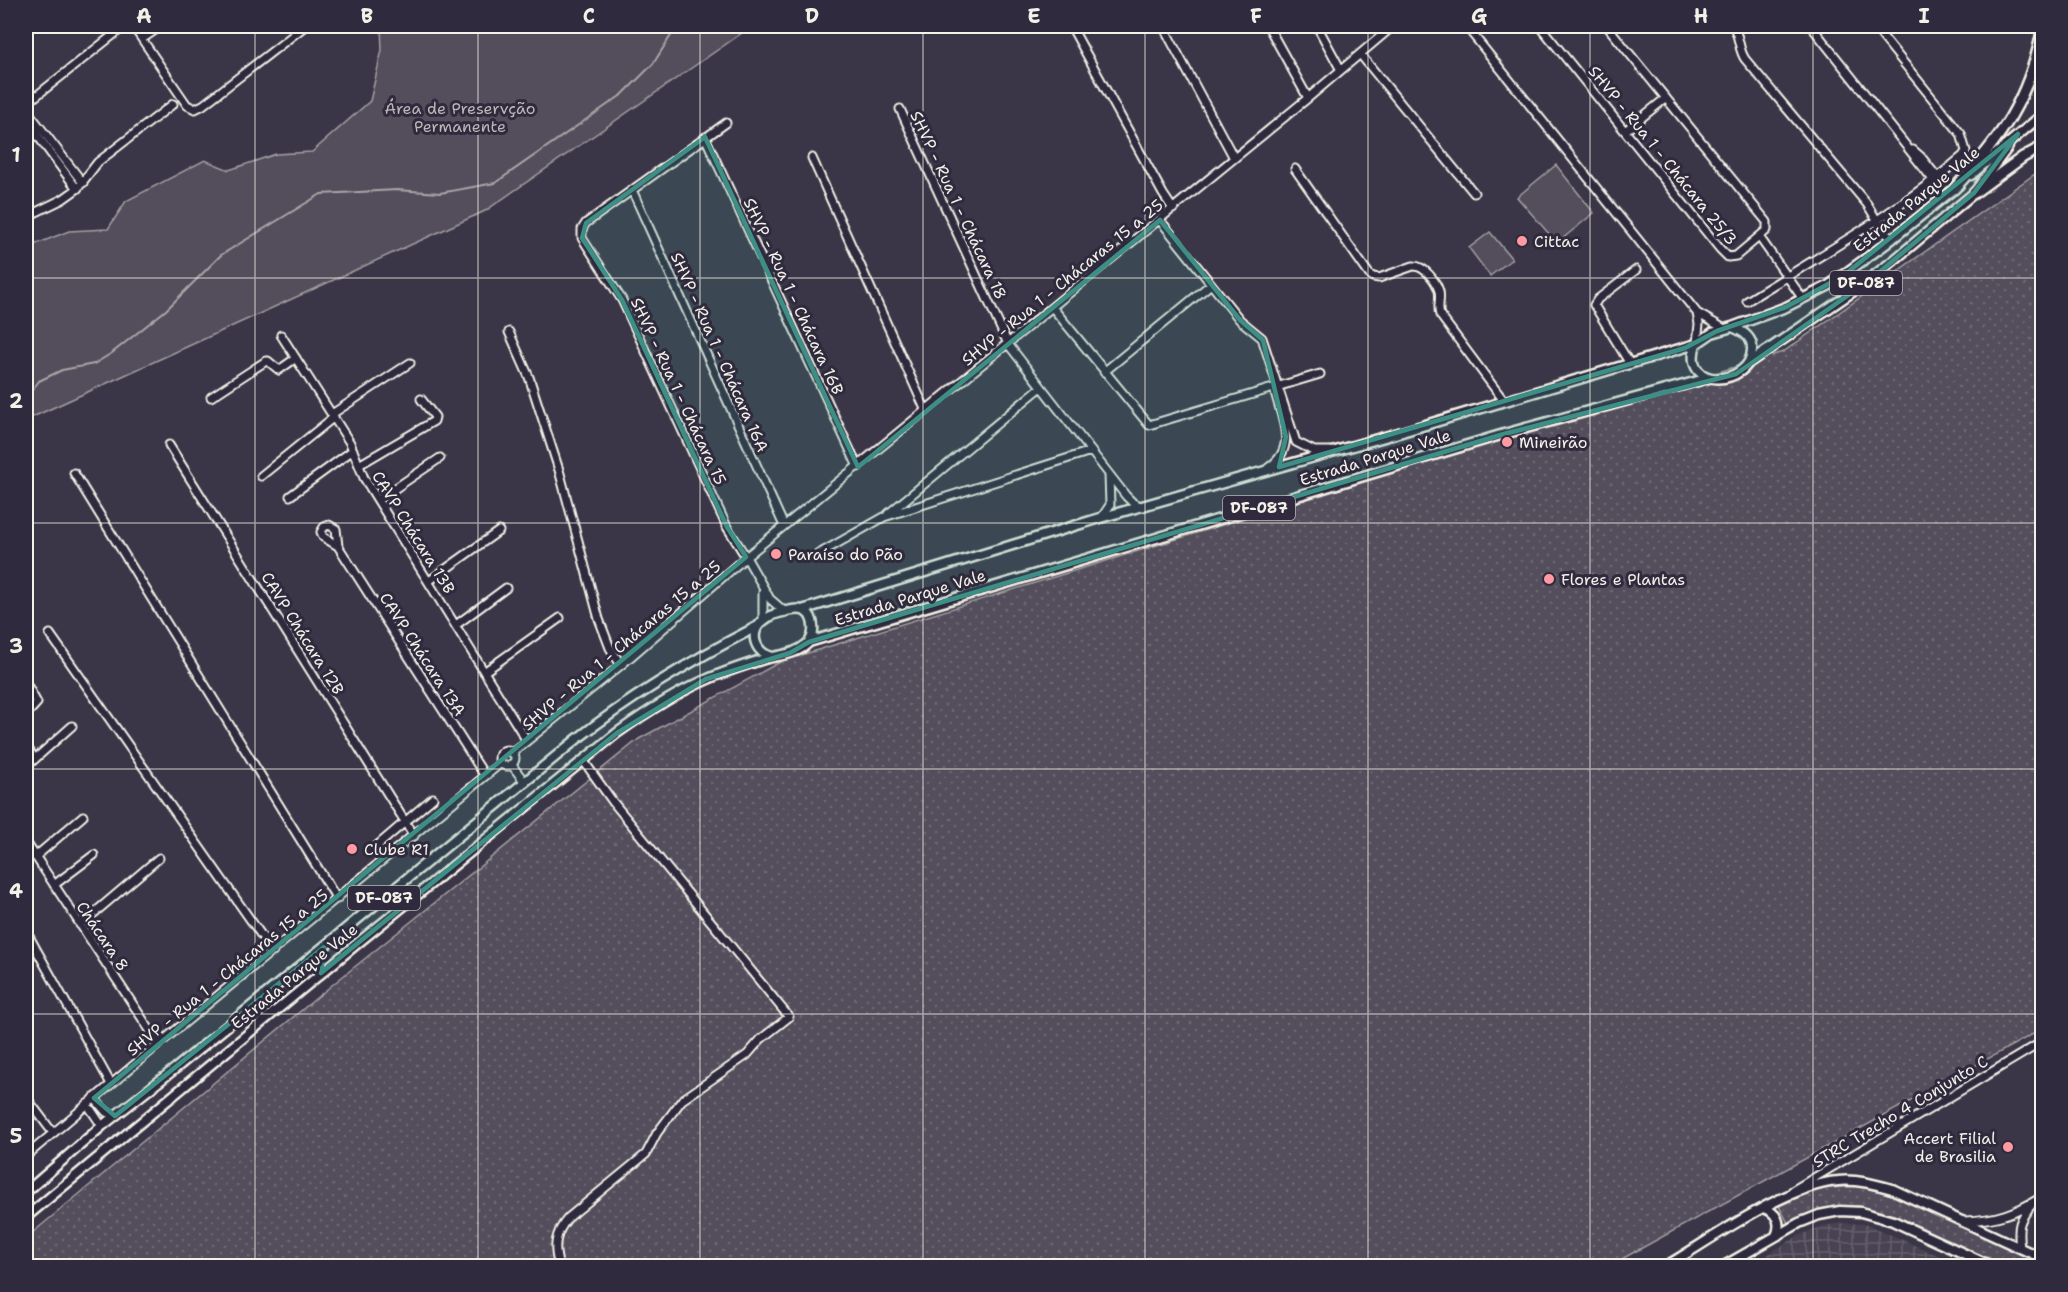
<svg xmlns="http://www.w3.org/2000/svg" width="2068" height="1292" viewBox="0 0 2068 1292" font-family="'Shantell Sans',sans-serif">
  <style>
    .industrial { fill: url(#industrial-grid) }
    .grass { fill: url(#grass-dots); stroke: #a4a0a2; stroke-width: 1.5 }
    .green { fill: #534e5c; stroke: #a4a0a2; stroke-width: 1.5 }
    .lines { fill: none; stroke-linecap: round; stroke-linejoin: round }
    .stream { stroke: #aaa6a7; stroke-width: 2 }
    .minor-casing { stroke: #f4f1e8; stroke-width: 11 }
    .major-casing { stroke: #f4f1e8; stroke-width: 13 }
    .highway-casing { stroke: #f4f1e8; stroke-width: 14 }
    .minor { stroke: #2f2a3d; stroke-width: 7 }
    .major { stroke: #2f2a3d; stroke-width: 8 }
    .highway { stroke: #2f2a3d; stroke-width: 9 }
    .marked { fill: #3d8f86; fill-opacity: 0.2; stroke: #3d8f86; stroke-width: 4.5; stroke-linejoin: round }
    .grid { fill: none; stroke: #f4f1e8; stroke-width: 1.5; stroke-opacity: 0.55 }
    .poi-dot { fill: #ff9aa2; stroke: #2f2a3d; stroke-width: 2 }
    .labels { text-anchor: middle; stroke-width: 6; stroke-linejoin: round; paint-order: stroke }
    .shield { fill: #2f2a3d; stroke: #b9b5b5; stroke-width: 1.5 }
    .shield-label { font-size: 15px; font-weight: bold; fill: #f4f1e8 }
    .park-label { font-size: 16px; fill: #bcb8b7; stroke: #2f2a3d }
    .street-label { font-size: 16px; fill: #f4f1e8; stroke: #2f2a3d }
    .poi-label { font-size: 16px; fill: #f4f1e8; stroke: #2f2a3d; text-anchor: start }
    .neatline { fill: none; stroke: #f4f1e8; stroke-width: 2 }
    .grid-label { font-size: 20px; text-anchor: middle; font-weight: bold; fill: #f4f1e8 }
  </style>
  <defs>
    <pattern id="industrial-grid" width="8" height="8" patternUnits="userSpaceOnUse" patternTransform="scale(1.5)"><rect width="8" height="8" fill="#484352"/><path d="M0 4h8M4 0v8" fill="none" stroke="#635f6b"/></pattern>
    <pattern id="grass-dots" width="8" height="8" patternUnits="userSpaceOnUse" patternTransform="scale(1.5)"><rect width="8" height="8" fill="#534e5c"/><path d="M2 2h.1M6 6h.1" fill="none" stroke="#6c6873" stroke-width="1.8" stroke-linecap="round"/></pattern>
  </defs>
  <rect width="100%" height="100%" fill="#3b3647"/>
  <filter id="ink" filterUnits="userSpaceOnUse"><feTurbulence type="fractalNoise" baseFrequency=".0167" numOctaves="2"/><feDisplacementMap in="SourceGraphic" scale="12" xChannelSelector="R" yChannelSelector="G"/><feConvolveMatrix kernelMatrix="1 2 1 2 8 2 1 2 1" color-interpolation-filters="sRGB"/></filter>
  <g filter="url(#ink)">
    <path class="industrial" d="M1843,1223L1864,1224L1885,1232L1962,1266H1749L1798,1236L1822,1226Z"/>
    <path class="grass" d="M2042,169V1029L1609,1266H26V1238L332,985L639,739L782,661L1783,352Z
      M1859,1186L1900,1197L2042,1262V1266H2005L1894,1215L1859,1206L1822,1209L1788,1223L1779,1206L1817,1189Z"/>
    <path class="green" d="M381,26H752L485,211L26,420V248L69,231L108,229L126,201L205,160L229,170L276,154L312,152L370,101L382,50Z
      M1556,165L1594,213L1557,243L1517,197Z
      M1490,232L1512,259L1490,276L1469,248Z"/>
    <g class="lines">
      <path class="stream" d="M26,398L39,381L62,370L94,364L112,353L166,310L221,255L321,194L397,190L440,193L495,183L623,94L653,64L677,26"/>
      <defs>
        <path id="minor" d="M133,26L187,105L195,109L203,105L305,26
          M1071,26L1163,194L1173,209
          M1163,26L1234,158
          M1268,26L1308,98
          M1317,26L1341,70
          M1466,26L1697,313L1723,328
          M1540,26L1720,249L1728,257L1736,256L1767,230V222L1607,26
          M1733,26C1740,36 1738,49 1745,59L1867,204L1884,232L1893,238
          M1811,26L1934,181
          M142,39L161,26
          M1360,54L1474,193
          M26,104L122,28
          M26,109L83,183
          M900,109L1008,344L1126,496L1133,503L1143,507
          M26,120L77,189
          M1625,131L1666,98
          M705,137L858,467
          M1913,150L1921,157L1938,178
          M812,158L926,411
          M1295,169L1369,274L1373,277L1379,278L1413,266C1424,265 1436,281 1439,291C1441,299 1437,307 1440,315L1504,401
          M632,190L784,526
          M26,217L63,199L77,189L98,162L173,104
          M1160,220L1240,320L1262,338L1296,442L1314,451H1330
          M1760,238L1803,299
          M1747,301C1821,255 1897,213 1963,156L1966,151L1961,134L1874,26
          M1052,307L1149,425L1320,374
          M509,332L529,377L559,470L599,619L610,648L621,665
          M281,335L350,443L364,478L527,741
          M1697,343L1699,324L1697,313
          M1630,364L1594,305L1598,299L1636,270
          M1104,372L1211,284
          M211,397L266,361H268L279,370L296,358
          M332,414L410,363
          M169,445L414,836
          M359,465L434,421L435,417L421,399
          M1268,468C1298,448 1282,420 1275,392
          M74,473L337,899
          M261,476L334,417
          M290,496L353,450
          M378,500L440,458
          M888,514L1040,388
          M1102,517L1110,505L1109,475
          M338,546L336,529L329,525L324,527L321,532L323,537L338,546L485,776
          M815,556L884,517L1091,451
          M429,581L499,531
          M763,592V620
          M785,612L770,599L746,557L1308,98L1393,26
          M456,625L506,588
          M50,634L273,952
          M484,672L560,618
          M26,683L37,703L26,715
          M26,746L35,759
          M499 758a8 8 0 1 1 16 0a8 8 0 1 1-16 0Z
          M512,753L621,665L746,557L727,527L622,300L582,238V229L586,223L726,123
          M511,764L524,781
          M26,767L72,726
          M26,842L159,1044
          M371,851L433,798
          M35,857L83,816
          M54,885L94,855
          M80,925L159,858
          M26,931L111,1084
          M26,1097L53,1133
          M94,1098L106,1112L115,1116
          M87,1104L102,1126
          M26,1156L159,1044L501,763
          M1792,1191L2042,1042
          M1965,1221C1997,1220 2015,1213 2042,1197
          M2020,1248C2017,1225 2019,1220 2033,1203
          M559,1266C553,1247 555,1233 568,1218L646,1154L657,1133L682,1100L747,1055L761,1039L789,1017L613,802L583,760"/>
        <path id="major" d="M1971,175L2042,115
          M1732,327L1786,307L1828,286L1887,243L1959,185
          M1732,327C1743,331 1753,337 1752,350C1751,386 1680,392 1696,344L1712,333Z
          M1750,362L1854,291L1893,261L1974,193L2008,147
          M802,610L1100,518L1395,434L1696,344
          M809,642L1504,434L1709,378
          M26,1192L102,1126L176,1068L577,739C633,695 694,659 758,626
          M1763,1208C1777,1212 1782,1223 1776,1236
          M26,1217L364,938L617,733C645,713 675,693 708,679C726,671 745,665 764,659C779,655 795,655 807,644C816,636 815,617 805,611C799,608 793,610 787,611C778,613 769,615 762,622C748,634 756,653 772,657
          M1666,1266C1712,1239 1786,1185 1838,1181C1856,1179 1875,1184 1892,1189L2042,1258
          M1724,1266L1799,1223L1819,1215L1840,1211L1861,1212L1893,1221L1991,1266"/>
        <path id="highway" d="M1954,189C2001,138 2028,101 2042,32
          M1974,193L2023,157L2042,147"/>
      </defs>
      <use href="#minor" class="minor-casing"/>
      <use href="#major" class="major-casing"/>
      <use href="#highway" class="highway-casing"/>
      <use href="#minor" class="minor"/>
      <use href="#major" class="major"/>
      <use href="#highway" class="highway"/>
    </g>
  </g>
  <path class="marked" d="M2018,134L1974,193L1870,280L1736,374L1504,434L809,642L790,653L706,679L617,733L321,973L324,947L115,1116L94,1098L746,557L727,527L622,300L582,238L586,223L705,137L858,467L1160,220L1240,320L1263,340L1286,437L1279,467L1685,348L1717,331L1786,307L1843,276Z"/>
  <path class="grid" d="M255,26V1266M478,26V1266M700,26V1266M923,26V1266M1145,26V1266M1368,26V1266M1590,26V1266M1813,26V1266M26,278H2042M26,523H2042M26,769H2042M26,1014H2042"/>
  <g class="poi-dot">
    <circle cx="1522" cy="241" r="6"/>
    <circle cx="1507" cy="442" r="6"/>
    <circle cx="776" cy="554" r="6"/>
    <circle cx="1549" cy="579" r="6"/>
    <circle cx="352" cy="849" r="6"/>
    <circle cx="2008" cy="1147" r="6"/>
  </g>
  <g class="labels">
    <g class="shield">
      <rect x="1830" y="271" width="72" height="24" rx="4.5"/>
      <rect x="1223" y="496" width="72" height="24" rx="4.5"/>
      <rect x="348" y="886" width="72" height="24" rx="4.5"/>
    </g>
    <g class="shield-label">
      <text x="1866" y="288">DF-087</text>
      <text x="1259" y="513">DF-087</text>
      <text x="384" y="903">DF-087</text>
    </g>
    <g class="park-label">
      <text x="460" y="114">Área de Preservção<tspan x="460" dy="18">Permanente</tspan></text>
    </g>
    <g class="street-label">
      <text transform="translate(1663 155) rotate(51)" y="6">SHVP - Rua 1 - Chácara 25/3</text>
      <text transform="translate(1916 199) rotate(-39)" y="6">Estrada Parque Vale</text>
      <text transform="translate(959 205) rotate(65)" y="6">SHVP - Rua 1 - Chácara 18</text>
      <text transform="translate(1062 282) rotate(-39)" y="6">SHVP - Rua 1 - Chácaras 15 a 25</text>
      <text transform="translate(794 296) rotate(65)" y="6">SHVP - Rua 1 - Chácara 16B</text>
      <text transform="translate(720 352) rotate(66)" y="6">SHVP - Rua 1 - Chácara 16A</text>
      <text transform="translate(679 391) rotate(65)" y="6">SHVP - Rua 1 - Chácara 15</text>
      <text transform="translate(1375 457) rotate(-17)" y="6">Estrada Parque Vale</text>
      <text transform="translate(414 532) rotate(58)" y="6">CAVP Chácara 13B</text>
      <text transform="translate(910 597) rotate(-17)" y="6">Estrada Parque Vale</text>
      <text transform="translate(303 633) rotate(58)" y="6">CAVP Chácara 12B</text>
      <text transform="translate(621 645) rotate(-40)" y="6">SHVP - Rua 1 - Chácaras 15 a 25</text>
      <text transform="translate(423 654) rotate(57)" y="6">CAVP Chácara 13A</text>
      <text transform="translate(103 936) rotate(56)" y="6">Chácara 8</text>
      <text transform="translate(227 972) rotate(-39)" y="6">SHVP - Rua 1 - Chácaras 15 a 25</text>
      <text transform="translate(294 976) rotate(-39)" y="6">Estrada Parque Vale</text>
      <text transform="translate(1900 1111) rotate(-31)" y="6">STRC Trecho 4 Conjunto C</text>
    </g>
    <g class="poi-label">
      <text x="1534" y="247">Cittac</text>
      <text x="1519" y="448">Mineirão</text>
      <text x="788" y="560">Paraíso do Pão</text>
      <text x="1561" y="585">Flores e Plantas</text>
      <text x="364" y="855">Clube R1</text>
      <text x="1996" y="1144" text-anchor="end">Accert Filial<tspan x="1996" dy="18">de Brasilia</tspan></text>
    </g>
  </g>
  <rect width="2068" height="1292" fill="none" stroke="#2f2a3d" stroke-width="66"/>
  <rect x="33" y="33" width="2002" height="1226" class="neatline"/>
  <g class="grid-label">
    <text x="144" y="23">A</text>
    <text x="367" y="23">B</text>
    <text x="589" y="23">C</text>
    <text x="812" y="23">D</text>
    <text x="1034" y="23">E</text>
    <text x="1256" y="23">F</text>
    <text x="1479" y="23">G</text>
    <text x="1701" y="23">H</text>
    <text x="1924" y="23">I</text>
    <text x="16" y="162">1</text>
    <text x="16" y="408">2</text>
    <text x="16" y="653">3</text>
    <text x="16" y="898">4</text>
    <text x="16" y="1143">5</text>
  </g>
</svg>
